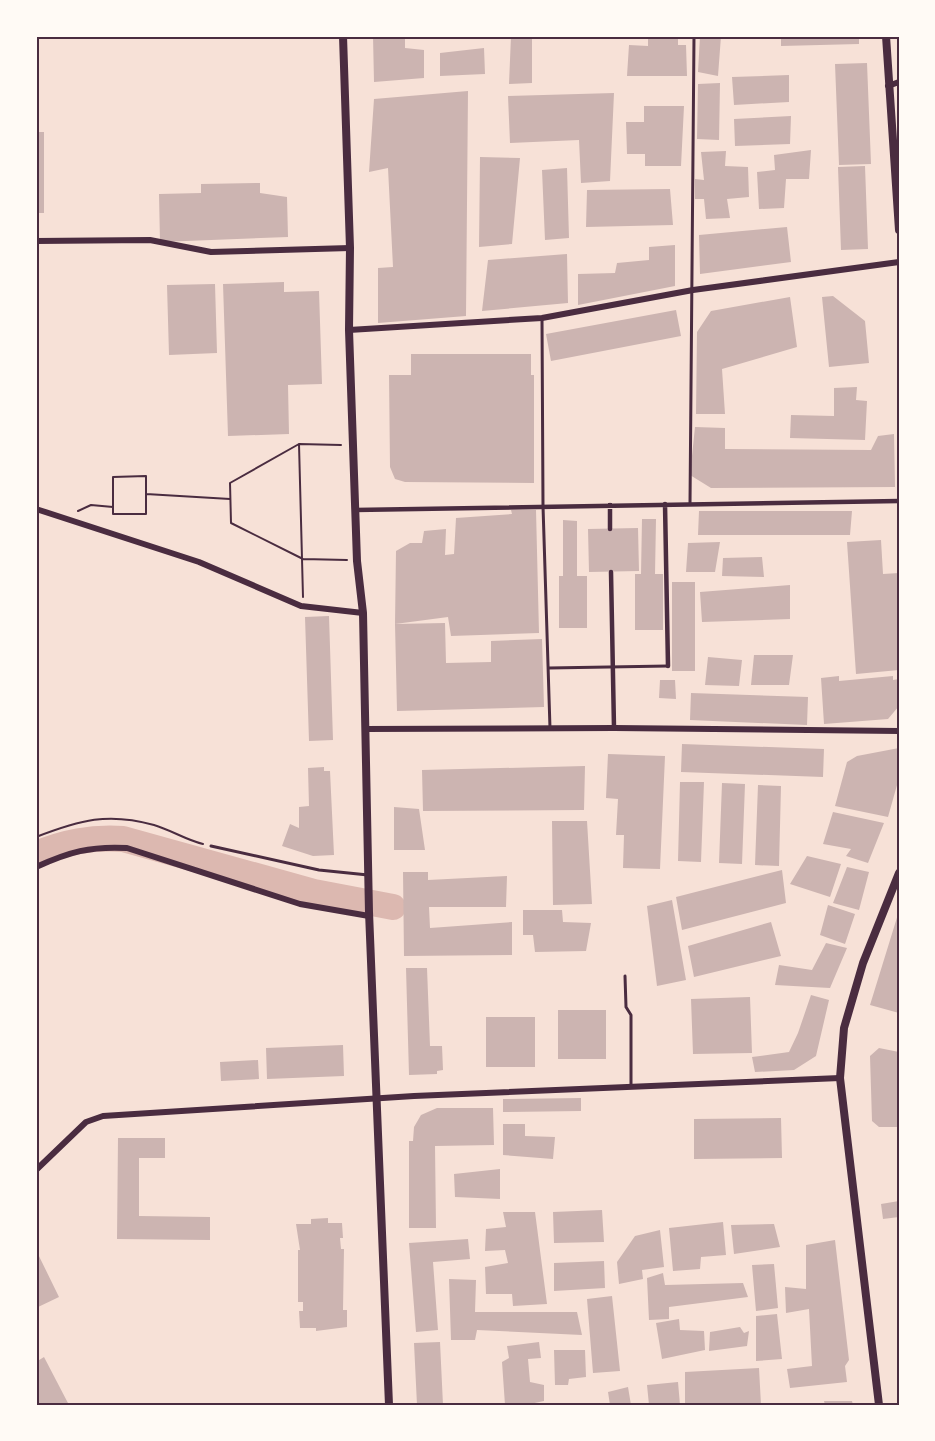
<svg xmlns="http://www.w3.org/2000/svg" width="935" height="1441" viewBox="0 0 935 1441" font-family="'Asap Condensed',sans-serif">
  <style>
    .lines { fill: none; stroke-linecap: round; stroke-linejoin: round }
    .river { stroke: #dcb8b0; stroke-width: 26 }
    .building { fill: #ccb4b1 }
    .path { stroke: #4a2c40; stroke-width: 2 }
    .service { stroke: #4a2c40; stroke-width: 3 }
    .pedestrian { stroke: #4a2c40; stroke-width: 4.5 }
    .minor { stroke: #4a2c40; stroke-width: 6 }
    .tertiary { stroke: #4a2c40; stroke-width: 8 }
    .neatline { fill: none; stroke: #4a2c40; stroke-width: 2 }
  </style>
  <rect width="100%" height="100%" fill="#f7e1d7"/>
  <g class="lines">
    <path class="river" d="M36,854C65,842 91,837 123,839L314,892L393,907"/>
  </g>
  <path class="building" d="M373,36H405V48L424,50V78L374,82Z
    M511,36H532V83L509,84Z
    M648,36H678V45H686L687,76H627L629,45L648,46Z
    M700,36H721L718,76L698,72Z
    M781,36H859V44L781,46Z
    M484,48L485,74L440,76V53Z
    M867,63L871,164L839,165L835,64Z
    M789,75V102L734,105L732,77Z
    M720,83L719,140L697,139L698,84Z
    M468,91L466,316L378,323V268L393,267L388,168L369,172L374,99Z
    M614,93L610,181L581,183L579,140L510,143L508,96Z
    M644,106H684L681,166H645V154H627L626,122H644Z
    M791,116L790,144L735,146L734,119Z
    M36,132H44V213H36Z
    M811,150L809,179H786L784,208L759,209L757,172L775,170L774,155Z
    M726,151L725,166L748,167L749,197L727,199L730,218L706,219L704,199H695V179L704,180L701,152Z
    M480,157L520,158L512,244L479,247Z
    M865,166L868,249L841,250L838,167Z
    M567,168L569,238L545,240L542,170Z
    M260,183V193L287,197L288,237L160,242L159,194L201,193V184Z
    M670,189L673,225L586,227L587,190Z
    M787,227L791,262L700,274L699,235Z
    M675,245V286L578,305V274L615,273L617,263L649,260V247Z
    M567,254L568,303L482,311L488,260Z
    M284,282V292L319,291L322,384L288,385L289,434L228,436L223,284Z
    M215,284L217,353L169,355L167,285Z
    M833,296L865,321L869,363L829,367L822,297Z
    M790,297L797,347L722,369L725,414H696L697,332L711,311Z
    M676,310L681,336L551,361L546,334Z
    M411,354H531V375H534V483L405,482L395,479L390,467L389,375H411Z
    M857,387L856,400L867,401L865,440L790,438L791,415L834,416V388Z
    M695,427L725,428V449L871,450L878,436L894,434L895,487L711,488L690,475Z
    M511,510H536L539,633L451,636L448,617L395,624L396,551L410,543H422L424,531L446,529L445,555L454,554L456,518L512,514Z
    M699,511H852L850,535H698Z
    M642,519H656L655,574H663V630H635V574H641Z
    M563,520L577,521V576H587V628H559V576H563Z
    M638,528L639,571L589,572L588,529Z
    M881,540L883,574L899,573V670L856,674L847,542Z
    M720,542L715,572H686L688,543Z
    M762,557L764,577L722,576L723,558Z
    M672,582H695V671H672Z
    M790,585V619L702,622L700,592Z
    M329,616L333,740L309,741L305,617Z
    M445,623L446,663L491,662V641L542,639L544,707L397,711L395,624Z
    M754,655H793L789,685H751Z
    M708,657L742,660L739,686L705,685Z
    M839,676V681L893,676V680L899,679V706L888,719L824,724L821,678Z
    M660,680H675L676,699L659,698Z
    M691,693L808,697L807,725L690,720Z
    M682,744L824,749L823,777L681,772Z
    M899,748V778L888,817L835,806L847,762L857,756Z
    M608,754L665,756L660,869L623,868L624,835H616L618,799L606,798Z
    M585,766L584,810L423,811L422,770Z
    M324,767V771H330L334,855L313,856L282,846L290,824L299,828V807L309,806L308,768Z
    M680,782H704L701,862L678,861Z
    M722,783L745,784L742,864L719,863Z
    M758,785L781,786L779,866L755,865Z
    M394,807L419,809L425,850H394Z
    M833,812L884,823L868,863L846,856L851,849L823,844Z
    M552,821H587L592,904L553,905Z
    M807,856L841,864L830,897L790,884Z
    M847,867L869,872L859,910L833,903Z
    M782,870L786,903L682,930L676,897Z
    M403,872H428V880L507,876L506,907H429L430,928L512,922V955L404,956Z
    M672,900L686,980L657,986L647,906Z
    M828,905L855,914L845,944L820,935Z
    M523,910H562L563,922L591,923L586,951L535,952L533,935H523Z
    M899,911V1013L870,1005Z
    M771,922L781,956L694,977L688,946Z
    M826,943L847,948L830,988L775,985L779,965L812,970Z
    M406,968H427L430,1046H442L443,1070L437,1071V1074L409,1075Z
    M811,995L829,1000L816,1056L794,1070L755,1072L752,1057L789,1052L798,1033Z
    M750,997L752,1053L693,1054L691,999Z
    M558,1010H606V1059H558Z
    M486,1017H535V1067H486Z
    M343,1045L344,1076L267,1079L266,1048Z
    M879,1048L899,1052V1127H879L872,1121L870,1056Z
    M258,1060L259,1079L221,1081L220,1062Z
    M581,1098V1111L503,1112V1099Z
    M437,1108H493L494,1145L435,1146L436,1228H409V1141H413L414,1127L421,1115Z
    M781,1118L782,1158L694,1159V1119Z
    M503,1124H525V1136L555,1137L553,1159L503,1155Z
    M118,1138H165V1158H139V1216L210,1217V1240L117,1239Z
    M500,1169V1199L455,1197L454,1174Z
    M899,1201V1217L883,1219L881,1204Z
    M602,1210L604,1242L554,1243L553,1212Z
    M503,1212H535L547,1304L513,1306L512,1294H486L485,1267L508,1263L505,1250L485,1251L486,1229L506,1227Z
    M328,1218V1223H342L343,1238H340L341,1249H344L343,1310H347V1327L316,1331V1328H300L299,1311H303V1302H298V1250H300L296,1224H311V1219Z
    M723,1222L726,1255L701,1257L700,1269L673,1271L669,1228Z
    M774,1224L780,1247L734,1254L731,1225Z
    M660,1230L664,1267L642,1270L643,1279L619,1284L617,1262L635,1236Z
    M468,1239L470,1259L433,1262L438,1330L416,1332L409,1243Z
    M835,1240L849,1360L845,1366L847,1382L790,1388L787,1369L812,1366L809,1309L786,1313L785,1287L806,1289V1245Z
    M36,1250L59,1297L36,1308Z
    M604,1261L605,1288L554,1291V1263Z
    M774,1264L778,1308L756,1311L752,1265Z
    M663,1273L665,1285L743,1283L748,1297L669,1307V1319L649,1320L647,1278Z
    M449,1279L476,1280L475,1312H577L582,1335L477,1330L475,1340H451Z
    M612,1296L620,1371L593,1373L587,1299Z
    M777,1314L782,1359L756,1361V1316Z
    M679,1319L680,1330L704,1331L705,1350L662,1359L656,1323Z
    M740,1327L744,1333L749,1331L747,1346L709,1351L710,1332Z
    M440,1342L443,1405H417L414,1343Z
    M539,1342L541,1358L528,1359L530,1382L544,1385V1401L525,1405H505L502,1362L509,1358L507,1346Z
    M554,1350H585L586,1377L569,1379L568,1385H555Z
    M44,1357L69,1405H36V1362Z
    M759,1368L761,1405H685V1372Z
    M678,1382L680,1405H649L647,1385Z
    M628,1387L631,1405H610L608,1392Z
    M824,1401H852L853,1405H825Z"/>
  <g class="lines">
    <path class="path" d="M299,444L230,483L231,523L303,559L347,560
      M146,476V514H113V477Z
      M146,494L230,499
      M78,511L91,505L113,507
      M303,597L299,444L341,445
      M36,837C80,820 108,812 154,825C171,830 186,840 203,844"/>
    <path class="service" d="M542,319L543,506L550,728
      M690,504L694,36
      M549,668L668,666
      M211,846L319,870L368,875
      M625,976L626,1007L631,1015V1085"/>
    <path class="pedestrian" d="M665,504L668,666
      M610,505V529
      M355,510L899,501
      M611,572L614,728"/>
    <path class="minor" d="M888,86L899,82
      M36,241L150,240L211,252L350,248
      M349,330L542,318L693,290L899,262
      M36,509L199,562L301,606L363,613
      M365,729L614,728L899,731
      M36,867C69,852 90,846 127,848L300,904L369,916
      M36,1170L86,1122L103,1116L414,1096L840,1078"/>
    <path class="tertiary" d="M343,36L350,248L349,330L357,561L363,613L369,912L389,1405
      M886,36L899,230
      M879,1405L840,1078L844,1028L863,963L899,873"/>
  </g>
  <rect width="935" height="1441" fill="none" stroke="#fffaf5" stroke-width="75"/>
  <rect x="38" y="38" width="860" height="1366" class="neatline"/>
</svg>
